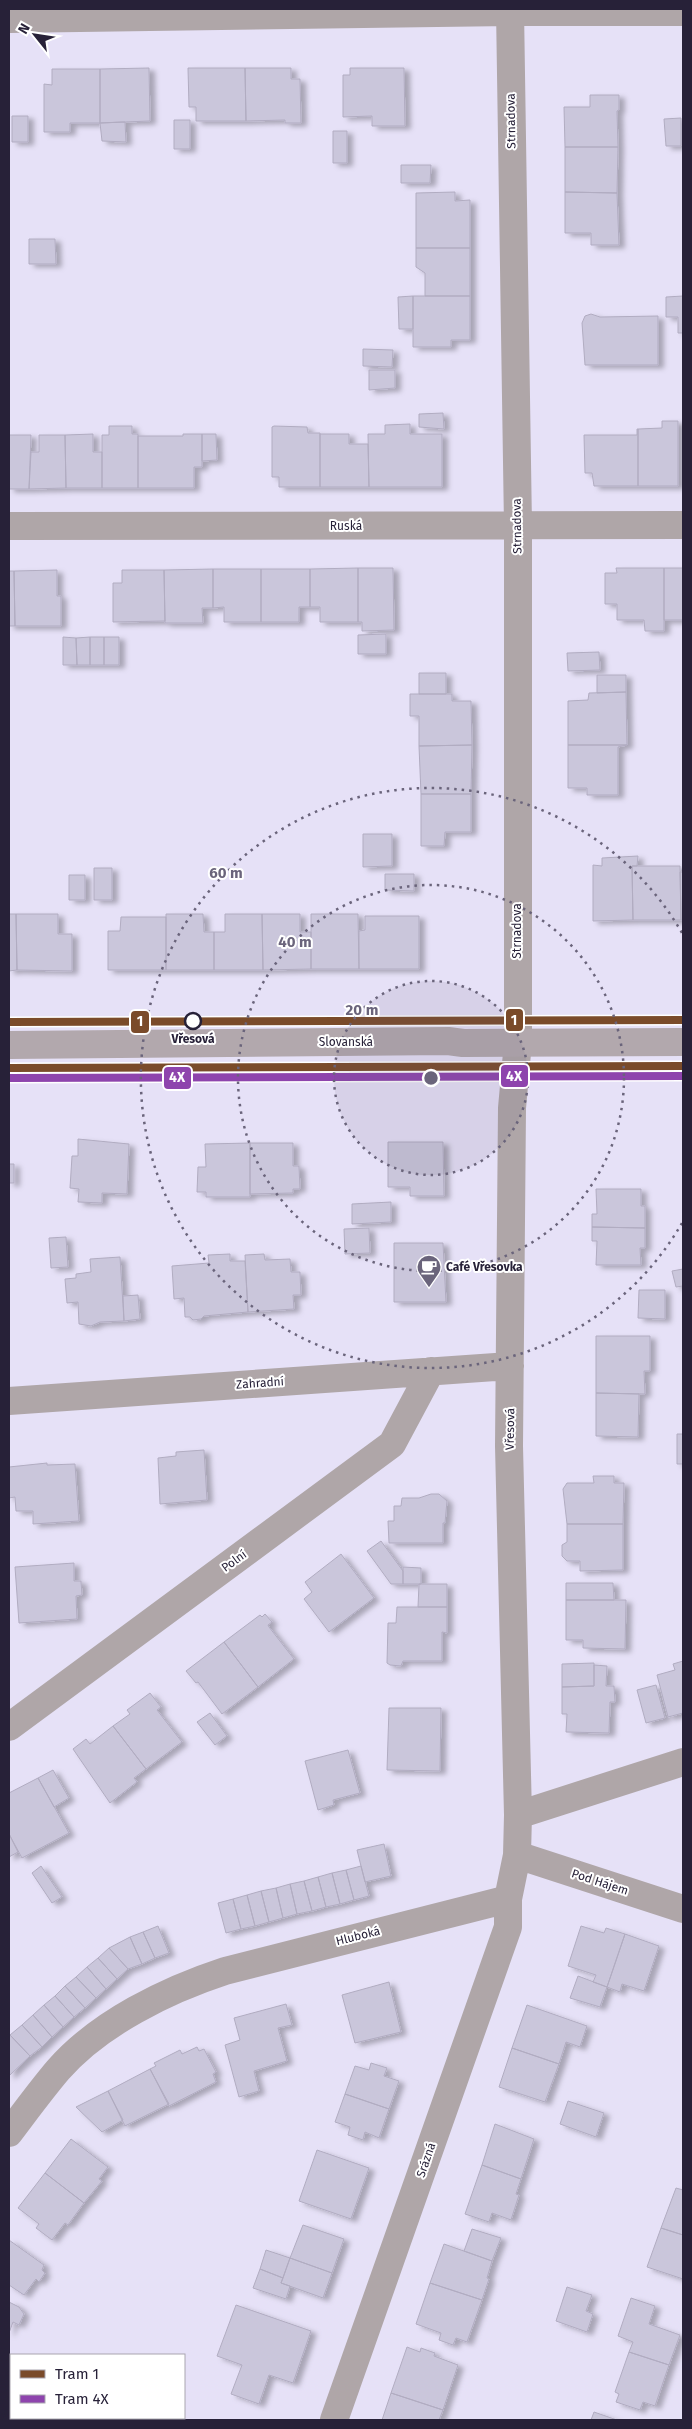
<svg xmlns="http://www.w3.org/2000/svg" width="692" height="2429" viewBox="0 0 692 2429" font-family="'Fira Sans',sans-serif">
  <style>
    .building { fill: #cac6db; stroke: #b1acc1; filter: url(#shadow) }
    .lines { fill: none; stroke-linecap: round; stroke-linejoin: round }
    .street { stroke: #afa6a8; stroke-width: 28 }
    .primary { stroke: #b2a8ad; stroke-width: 28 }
    .tram-1-casing { stroke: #fff; stroke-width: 11 }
    .tram-2-casing { stroke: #fff; stroke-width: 11 }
    .tram-1 { stroke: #7a4b2a; stroke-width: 8 }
    .tram-2 { stroke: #8e44ad; stroke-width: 8 }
    .ring { fill: none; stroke: #6a647b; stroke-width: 2.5; stroke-dasharray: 2.5 5 }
    .stop-dot { fill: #fff; stroke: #272138; stroke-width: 2.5 }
    .labels { text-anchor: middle; stroke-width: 4; stroke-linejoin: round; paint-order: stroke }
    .street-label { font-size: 12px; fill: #272138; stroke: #fff }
    .stop-label { font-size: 12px; font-weight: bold; fill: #272138; stroke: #fff }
    .poi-label { font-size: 12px; font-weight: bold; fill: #272138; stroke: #fff; text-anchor: start }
    .centre { fill: #6a647b; stroke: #fff; stroke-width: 2.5 }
    .ring-label { font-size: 15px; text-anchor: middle; font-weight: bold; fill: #6a647b; stroke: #fff; stroke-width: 4; stroke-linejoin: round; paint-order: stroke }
    .line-badge { stroke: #fff; stroke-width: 2 }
    .badge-label { font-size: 14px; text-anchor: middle; font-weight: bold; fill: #fff }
  </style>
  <defs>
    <filter id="shadow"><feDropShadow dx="5.5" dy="3" stdDeviation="2.5" flood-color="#0004"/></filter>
  </defs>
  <rect width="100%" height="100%" fill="#e6e1f7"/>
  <path class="building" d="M149,68L150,121L100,123V69Z
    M188,68H245L246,121H196V107H189Z
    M245,68H291V79H300L301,123H285V120L246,121Z
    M350,68H404L405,126H372V116L343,117V75H350Z
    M52,69H100V123H70V132H44V84L52,85Z
    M590,95H619V110L617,111L618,147H565L564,107H590Z
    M12,116H28V142H12Z
    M681,118V146H666L664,119Z
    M174,120H190V149H174Z
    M122,122H125L126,142L102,141L100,123Z
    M333,131H347V163H333Z
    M565,147H618L617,193L565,192Z
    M401,165H431L430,183H401Z
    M455,192V201L470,200V248H416V193Z
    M565,192L617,193L619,245H591V233H565Z
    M29,239H55L56,264H29Z
    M416,248H470V296H425V273L416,267Z
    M413,296H470V340H451V347H413Z
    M413,296V329H399L398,297Z
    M683,296V333H678V317H666V297Z
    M591,314L600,317L658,316V365H585L582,323L585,316Z
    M363,349L393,350L392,367L363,366Z
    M369,370H395V388L369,390Z
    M443,413L444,429L419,427V414Z
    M662,421H678V486H638V429L662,428Z
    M410,424V434H442V487H369L368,434H385V425Z
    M109,426H132V434H138V488H102V435H109Z
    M274,426L307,427L308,433H320V487H279V477H272V427Z
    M637,429H638V486H594L592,473H585L584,435H637Z
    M93,434V452H102V488H66L65,435Z
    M183,434H202V467H194V488H138V436H183Z
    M202,434H216L217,460L202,461Z
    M320,434H349V444H368L369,487H320Z
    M9,435H31L29,489H9Z
    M39,435H65L66,488L29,489L31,452H39Z
    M358,568H393L394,630L362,631V622H358Z
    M358,568V622H320V607H310V569Z
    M616,568H664V631H645L644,620H617V604H605V573H617Z
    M664,568H683V620H664Z
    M213,569H261V622H224V607L213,608Z
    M213,569V608H202L203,623H165L164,570Z
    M261,569H310V607H299V622H261Z
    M57,570V596H61V626H15L14,571Z
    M122,570H164L165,621L113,622V583H122Z
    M9,571H14L15,626H9Z
    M386,634V654H358V635Z
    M63,637L76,638L77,665H63Z
    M90,637V665H77L76,638Z
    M90,637H104V665H90Z
    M104,637H119V665H104Z
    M599,652L600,670L568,671L567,653Z
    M419,673H446V694H419Z
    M597,675H626V692L597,693Z
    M626,692L627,745H568V701L588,700L589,693Z
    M410,694H452V701H471L472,745L419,746V716H410Z
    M472,745L471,794H421L419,746Z
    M568,745H627L618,747V795H587V788H568Z
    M421,794H471V832H445L444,846H421Z
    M363,834H392V866L363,867Z
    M638,856L637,866H632L633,920L593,921V865L602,866V858Z
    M632,866H680L681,920H633Z
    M94,868H112V900H94Z
    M680,872H683V920H681Z
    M385,874H414V891L385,890Z
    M69,875H85V900H69Z
    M9,914H16L17,970L9,971Z
    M16,914H58V934H72V971L17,970Z
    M166,914H203L204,932H214V970H166Z
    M225,914H262L263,970H214V932H225Z
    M262,914H300V932H311V969L263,970Z
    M311,914H358L359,969H311Z
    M365,916H419V969H359V931L365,930Z
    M121,917H166V970H108V931H120Z
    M78,1139L129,1144L127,1194L102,1193V1203L78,1202L79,1189L70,1188L72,1156H78Z
    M388,1142H443L444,1196H410V1187H388Z
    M250,1143V1197H206V1192H197L198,1167H206L205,1144Z
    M250,1143H293V1166H299L300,1189H293V1193L250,1194Z
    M9,1164H14V1183H9Z
    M596,1189H641V1206H645V1228L592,1227V1214H597Z
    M391,1202V1222L352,1224V1204Z
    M592,1227L645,1228V1248H640L641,1265H596L597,1241H592Z
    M369,1228L370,1253L345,1254L344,1229Z
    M66,1237L68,1267L51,1268L49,1238Z
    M394,1243H443L446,1302H394Z
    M230,1254V1261H245L248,1312L204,1316L201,1319L193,1320L190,1317H185L184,1298L174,1299L172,1266L209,1263L208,1255Z
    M264,1254L265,1260L290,1259L291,1272H300L301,1295H293L294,1309L248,1312L245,1255Z
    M120,1257L124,1321L100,1322L91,1326L79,1324L78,1302L67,1303L65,1279L76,1278V1274L91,1272L90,1259Z
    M683,1269V1286L676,1287L672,1271Z
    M639,1290H665V1319L638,1318Z
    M138,1295L140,1319L124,1321L123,1296Z
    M596,1336H650V1371H644L645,1394L596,1393Z
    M596,1393L639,1394L638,1437L596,1436Z
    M677,1434H683V1464H677Z
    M204,1450L207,1500L160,1504L158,1458L176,1456V1452Z
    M47,1463V1465L75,1464L79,1521L33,1524V1511H16L15,1497L9,1498V1467Z
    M593,1476H614V1483H624L623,1524H567L563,1489L567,1483H594Z
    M431,1494H439L447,1501L445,1523H443V1543H389L388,1521H394V1506H401L402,1498H419Z
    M567,1524H623V1570L580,1571V1561H567L562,1556V1545L567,1542Z
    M381,1541L403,1571V1584H391L367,1551Z
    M341,1554L374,1598L329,1632L304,1599L312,1592L305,1582Z
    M74,1563V1581H81L82,1595L76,1596L77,1619L19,1623L15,1567Z
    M403,1567L421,1568V1584H403Z
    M566,1583H613L614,1600H566Z
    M419,1584H447V1607H418Z
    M566,1600H626L625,1649L583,1648V1640H566Z
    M397,1607H447V1633L442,1632V1661H403L401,1666L390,1665L387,1663L388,1623H396Z
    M265,1614L272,1622L268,1625L269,1627L294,1659L258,1687L224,1642L260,1615L262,1617Z
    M224,1642L258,1687L222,1714L198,1682L196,1683L186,1671Z
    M683,1661V1713L668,1717L657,1675L675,1670L673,1664Z
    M594,1663V1686L562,1687V1664Z
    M594,1665L607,1666L606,1686H614L615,1702H610L609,1733L566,1732L567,1714H562V1687L594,1686Z
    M656,1685L665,1718L646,1723L637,1690Z
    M150,1693L161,1707L157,1710L182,1742L146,1769L113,1726L130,1714L127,1710Z
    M389,1708H441L440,1771L387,1770Z
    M210,1713L227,1736L215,1745L197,1722Z
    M113,1726L146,1769L134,1778L137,1782L110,1803L73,1749L86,1739L90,1744Z
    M348,1750L360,1793L333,1800L334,1805L318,1810L305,1761Z
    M53,1770L69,1798L54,1807L38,1778Z
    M38,1778L69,1833L22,1858L9,1834V1793Z
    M9,1834L18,1852L9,1857Z
    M384,1844L391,1876L365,1882L357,1850Z
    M41,1866L62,1897L52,1903L32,1873Z
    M361,1866L369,1896L354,1900L346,1870Z
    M346,1870L354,1900L340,1904L332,1873Z
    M332,1873L340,1904L326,1907L318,1877Z
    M318,1877L326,1907L312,1911L304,1881Z
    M304,1881L312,1911L297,1914L290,1884Z
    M290,1884L297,1914L283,1918L276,1888Z
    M276,1888L283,1918L269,1922L261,1891Z
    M261,1891L269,1922L255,1926L247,1895Z
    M247,1895L255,1926L241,1929L233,1899Z
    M233,1899L241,1929L226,1933L218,1903Z
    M158,1926L169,1953L155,1958L143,1932Z
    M581,1926L604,1933L606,1928L625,1934L607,1987L593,1982L596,1975L568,1966Z
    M143,1932L155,1958L142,1964L130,1937Z
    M625,1934L659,1946L644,1991L622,1984L620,1992L607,1987Z
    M130,1937L142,1964L128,1969L109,1948Z
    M109,1948L128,1969L117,1979L98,1958Z
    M98,1958L117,1979L106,1989L87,1967Z
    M87,1967L106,1989L96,1998L76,1977Z
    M578,1976L607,1987L600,2007L570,1998Z
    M76,1977L96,1998L85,2008L65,1986Z
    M389,1982L401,2032L355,2043L342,1995Z
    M65,1986L85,2008L74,2017L55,1996Z
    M55,1996L74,2017L63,2027L44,2005Z
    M286,2004L292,2025L278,2028L287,2061L254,2071L259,2091L239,2097L225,2045L240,2040L234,2018Z
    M44,2005L63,2027L52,2037L33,2015Z
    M527,2005L587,2026L580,2047L566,2042L559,2064L512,2048Z
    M33,2015L52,2037L42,2047L22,2025Z
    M22,2025L42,2047L30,2056L10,2035Z
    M10,2035L30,2056L9,2076V2036Z
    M197,2047L199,2051L204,2049L216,2072L213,2074L216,2082L169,2106L150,2069L156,2066L154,2063L180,2050L182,2054Z
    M512,2048L559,2064L545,2102L499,2087Z
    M371,2063L387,2068L384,2076L399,2081L389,2109L345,2094L355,2066L369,2070Z
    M150,2069L169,2104L125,2126L108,2091Z
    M108,2091L123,2120L102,2132L76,2107Z
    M345,2094L389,2109L379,2138L365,2132L363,2140L348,2135L350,2127L335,2122Z
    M568,2101L604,2113L596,2137L560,2124Z
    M495,2124L534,2139L521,2179L482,2165Z
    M71,2139L108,2167L99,2179L102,2181L84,2203L45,2173Z
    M317,2150L369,2168L351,2219L299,2201Z
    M482,2165L521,2179L516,2194L519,2195L511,2220L492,2213L489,2222L465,2214Z
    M45,2173L84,2203L68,2225L65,2223L52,2240L36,2228L39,2224L18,2208Z
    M676,2188L683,2190V2235L661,2228Z
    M303,2225L344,2239L332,2273L290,2258Z
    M661,2228L683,2235V2279L647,2267Z
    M472,2229L501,2238L492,2261L464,2251Z
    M9,2240L44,2265L42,2270L45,2273L39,2282L36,2279L24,2295L9,2285Z
    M444,2244L492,2261L487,2278L489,2279L482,2300L430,2283Z
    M266,2250L290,2258L283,2278L260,2269Z
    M290,2258L332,2273L323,2298L281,2283Z
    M260,2269L283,2278L281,2283L290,2286L286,2299L253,2288Z
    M430,2283L482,2300L467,2342L456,2338L453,2345L439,2340L441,2333L416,2324Z
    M567,2287L592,2295L586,2311L593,2314L587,2332L556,2321Z
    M631,2298L655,2306L649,2324L680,2335L669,2365L629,2352L633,2342L618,2336Z
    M9,2302L19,2307L24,2314L19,2325L13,2322L9,2333Z
    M236,2305L311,2331L293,2383L269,2375L259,2404L231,2394L242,2365L217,2356Z
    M407,2347L420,2352L421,2348L435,2353L434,2356L458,2365L443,2410L391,2393Z
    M629,2352L669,2365L655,2406L643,2402L640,2410L616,2402L619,2394L615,2392Z
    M391,2393L443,2410L439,2420H382Z
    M594,2412L617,2420H591Z"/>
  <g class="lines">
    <path class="street" d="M9,19L510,12H683
      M9,526L683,525
      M9,1401L510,1366
      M9,1727L392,1444L431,1371
      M518,1815L683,1762
      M517,1855L683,1909
      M9,2133C25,2112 41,2090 58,2070C99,2023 167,1990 225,1971L508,1899L517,1855L518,1815L509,1446L512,1108L518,1042V526L510,9
      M334,2420L508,1927V1899"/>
    <path class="primary" d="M9,1045L448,1041L463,1043L683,1042"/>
    <defs>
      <path id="tram-1" d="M9,1022L683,1020
        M9,1068L683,1066"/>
      <path id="tram-2" d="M9,1078L683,1076"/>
    </defs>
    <use href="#tram-1" class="tram-1-casing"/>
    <use href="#tram-2" class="tram-2-casing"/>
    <use href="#tram-1" class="tram-1"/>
    <use href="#tram-2" class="tram-2"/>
  </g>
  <circle cx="431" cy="1078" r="97" fill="#6a647b" fill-opacity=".12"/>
  <g class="ring">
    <circle cx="431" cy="1078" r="97"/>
    <circle cx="431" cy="1078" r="193"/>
    <path d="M682 1223A290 290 0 1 1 682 933"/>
  </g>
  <defs>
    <symbol id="cafe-pin" viewBox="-11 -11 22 30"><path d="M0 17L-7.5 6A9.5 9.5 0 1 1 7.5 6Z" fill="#6a647b" stroke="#fff"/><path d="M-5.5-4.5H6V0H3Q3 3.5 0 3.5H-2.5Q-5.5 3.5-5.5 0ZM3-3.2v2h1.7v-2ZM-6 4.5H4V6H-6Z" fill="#fff"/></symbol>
  </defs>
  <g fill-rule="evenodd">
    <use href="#cafe-pin" x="415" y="1253" width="28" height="38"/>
  </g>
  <circle class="stop-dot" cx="193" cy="1021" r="8"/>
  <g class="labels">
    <g class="street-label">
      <text transform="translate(511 121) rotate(-91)" y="4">Strnadova</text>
      <text x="346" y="530">Ruská</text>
      <text transform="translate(517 526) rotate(-91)" y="4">Strnadova</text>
      <text transform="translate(517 931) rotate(-90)" y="4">Strnadova</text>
      <text x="346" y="1046">Slovanská</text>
      <text transform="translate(260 1383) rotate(-4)" y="4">Zahradní</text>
      <text transform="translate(510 1429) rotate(-89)" y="4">Vřesová</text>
      <text transform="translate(234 1561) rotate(-36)" y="4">Polní</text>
      <text transform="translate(600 1882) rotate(18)" y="4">Pod Hájem</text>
      <text transform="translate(358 1936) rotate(-14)" y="4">Hluboká</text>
      <text transform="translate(426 2160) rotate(-71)" y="4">Srázná</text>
    </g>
    <g class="stop-label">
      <text x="193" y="1043">Vřesová</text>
    </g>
    <g class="poi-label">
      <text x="446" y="1271">Café Vřesovka</text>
    </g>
  </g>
  <circle cx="431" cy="1078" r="8" class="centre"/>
  <g class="ring-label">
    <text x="226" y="878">60 m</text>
    <text x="295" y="947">40 m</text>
    <text x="362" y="1015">20 m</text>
  </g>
  <g class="line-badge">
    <rect x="505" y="1008" width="19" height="24" rx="5" fill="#7a4b2a"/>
    <rect x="130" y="1010" width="20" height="24" rx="5" fill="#7a4b2a"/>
    <rect x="500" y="1064" width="29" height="24" rx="5" fill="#8e44ad"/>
    <rect x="163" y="1066" width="29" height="24" rx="5" fill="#8e44ad"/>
  </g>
  <g class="badge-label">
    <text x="514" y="1025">1</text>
    <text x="140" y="1026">1</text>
    <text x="514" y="1081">4X</text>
    <text x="177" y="1082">4X</text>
  </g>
  <rect width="692" height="2429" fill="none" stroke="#272138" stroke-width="20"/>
  <rect x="10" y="2354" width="175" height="65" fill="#ffffff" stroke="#a9a6af"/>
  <rect x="20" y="2370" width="25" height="8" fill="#7a4b2a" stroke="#a9a6af"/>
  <text x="55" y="2379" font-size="15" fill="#272138">Tram 1</text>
  <rect x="20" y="2395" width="25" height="8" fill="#8e44ad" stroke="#a9a6af"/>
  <text x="55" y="2404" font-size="15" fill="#272138">Tram 4X</text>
  <g transform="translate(35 35) rotate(300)" stroke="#ffffff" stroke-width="4" paint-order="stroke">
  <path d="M0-4L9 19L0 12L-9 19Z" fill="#272138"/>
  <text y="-8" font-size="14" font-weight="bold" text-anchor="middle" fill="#272138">N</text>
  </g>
</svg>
